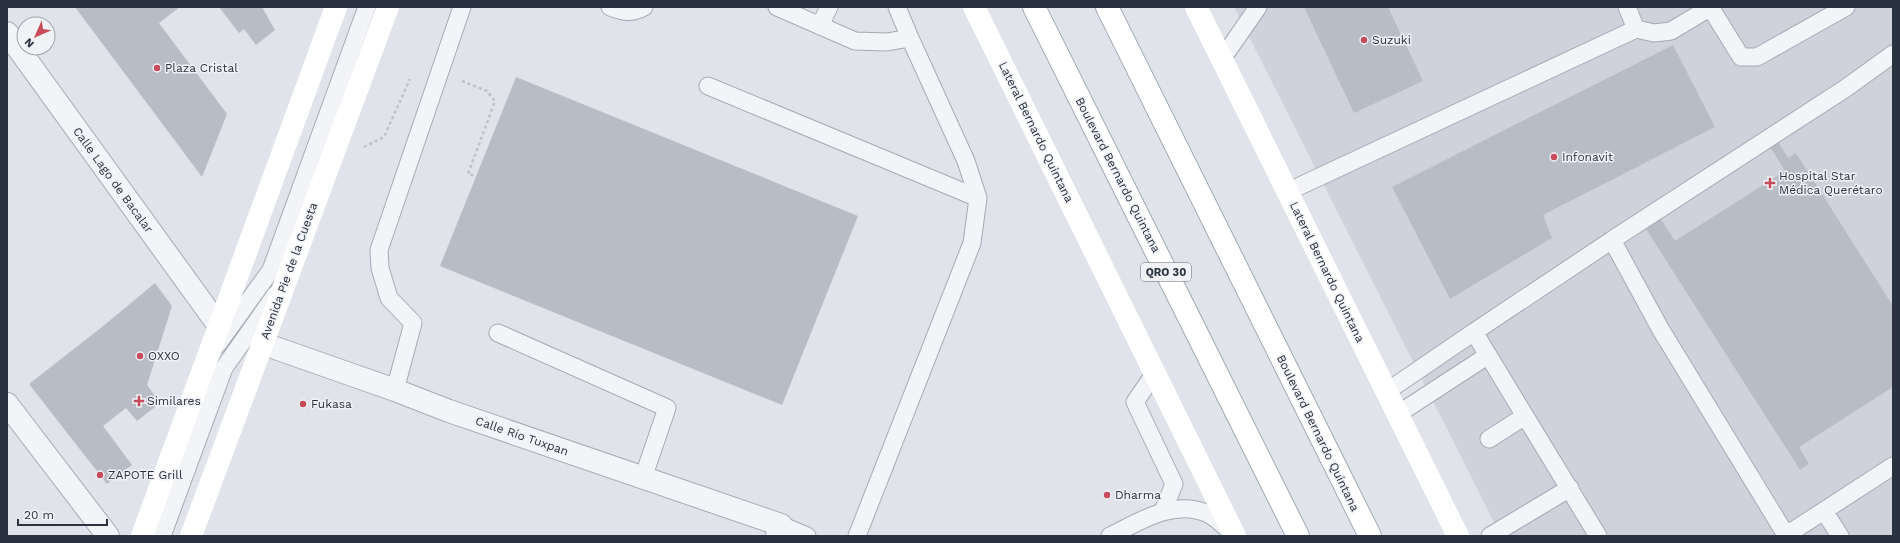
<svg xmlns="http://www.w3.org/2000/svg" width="1900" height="543" viewBox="0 0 1900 543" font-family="'Work Sans',sans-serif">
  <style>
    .built { fill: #cfd2da }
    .building { fill: #b8bcc5 }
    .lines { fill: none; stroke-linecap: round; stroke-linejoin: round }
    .lane-casing { stroke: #a6aab3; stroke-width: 19 }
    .street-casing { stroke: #a6aab3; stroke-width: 24 }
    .primary-casing { stroke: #a0a8b4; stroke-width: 24 }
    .path { stroke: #bfc1c7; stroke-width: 2.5; stroke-dasharray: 3 3; stroke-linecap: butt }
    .lane { stroke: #f3f4f7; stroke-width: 17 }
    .street { stroke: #f3f4f7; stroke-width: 22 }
    .secondary { stroke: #fff; stroke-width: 22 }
    .primary { stroke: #fff; stroke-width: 22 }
    .poi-dot { fill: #c74c5b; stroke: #f0f2f6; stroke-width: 1.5 }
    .labels { text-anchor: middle; stroke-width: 3; stroke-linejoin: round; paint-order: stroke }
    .shield { fill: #f0f2f6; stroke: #656b76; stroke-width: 1 }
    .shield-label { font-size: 11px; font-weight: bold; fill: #2a313f }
    .poi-label { font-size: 12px; fill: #2a313f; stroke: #f0f2f6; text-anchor: start }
    .street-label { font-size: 12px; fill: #2a313f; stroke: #f0f2f6 }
  </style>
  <rect width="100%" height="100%" fill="#e0e3e9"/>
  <path class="built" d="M1234,7H1893V536H1501Z"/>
  <path class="building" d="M75,7H180L159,23L227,114L202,177Z
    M219,7H262L275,30L256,45L244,29L239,33Z
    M1304,7H1388L1423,81L1354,113Z
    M1673,45L1715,127L1543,215L1552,238L1450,299L1392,187Z
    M516,77L858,216L782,405L440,266Z
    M1777,140L1788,158L1796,153L1893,306V387L1799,447L1809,464L1800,470L1646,229L1661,219L1675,241L1785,171L1769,145Z
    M155,283L172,306L147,385L160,403L137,421L126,408L103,426L132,465L107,484L29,384L102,327Z"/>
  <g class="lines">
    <defs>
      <path id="lane" d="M610,7C623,12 632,14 644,7
        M777,7L855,41L887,42L910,38L897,7
        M1710,7L1741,57H1757L1846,7
        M820,26L829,7
        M1636,29L1654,33L1671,31L1711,7
        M1222,59L1258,7
        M708,86L978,198
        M1287,192L1636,29L1627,7
        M1612,240L1846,88L1893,54
        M498,333L667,408L643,478
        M217,345L271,270L367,7
        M1155,373L1135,402L1174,484L1163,511
        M395,390L413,323L389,298L380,268L379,250L462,7
        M1386,392L1474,332
        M1398,414L1487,356
        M1489,439L1525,416
        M1824,511L1840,536
        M781,525L807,536
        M162,536L224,368L276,294
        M857,536L972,243L978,198L966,161L910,38
        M1110,536C1139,522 1173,499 1206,513C1216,517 1225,527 1233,534
        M1490,536L1570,488
        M1598,536L1474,332L1612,240L1661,330L1786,535
        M1785,536L1893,466"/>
      <path id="street" d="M7,33L219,326
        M264,344L395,390L449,411L781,525L777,536
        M7,404L108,536"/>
      <path id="primary" d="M1034,7L1298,536
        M1107,7L1370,536"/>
    </defs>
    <use href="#lane" class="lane-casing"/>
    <use href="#street" class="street-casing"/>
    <use href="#primary" class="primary-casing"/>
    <path class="path" d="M462,81L487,91L495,101L468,174L476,176
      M364,147L384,137L410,79"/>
    <use href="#lane" class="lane"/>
    <use href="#street" class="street"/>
    <path class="secondary" d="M974,7L1235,536
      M1196,7L1458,536
      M142,536L336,7
      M191,536C257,360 321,183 388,7"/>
    <use href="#primary" class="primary"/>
  </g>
  <g class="poi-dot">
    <circle cx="1364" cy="40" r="4"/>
    <circle cx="157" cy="68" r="4"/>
    <circle cx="1554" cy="157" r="4"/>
    <path d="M1768 177h4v4h4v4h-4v4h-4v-4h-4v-4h4z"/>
    <circle cx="140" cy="356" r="4"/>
    <path d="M137 395h4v4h4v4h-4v4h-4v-4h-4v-4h4z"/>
    <circle cx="303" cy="404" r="4"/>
    <circle cx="100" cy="475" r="4"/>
    <circle cx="1107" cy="495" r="4"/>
  </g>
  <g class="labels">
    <rect class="shield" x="1141" y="263" width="50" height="18" rx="3"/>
    <g class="shield-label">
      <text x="1166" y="276">QRO 30</text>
    </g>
    <g class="poi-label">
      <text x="1372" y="44">Suzuki</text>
      <text x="165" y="72">Plaza Cristal</text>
      <text x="1562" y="161">Infonavit</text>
      <text x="1779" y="180">Hospital Star<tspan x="1779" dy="14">Médica Querétaro</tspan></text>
      <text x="148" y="360">OXXO</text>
      <text x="147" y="405">Similares</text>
      <text x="311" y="408">Fukasa</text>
      <text x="108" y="479">ZAPOTE Grill</text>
      <text x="1115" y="499">Dharma</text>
    </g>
    <g class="street-label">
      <text transform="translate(1036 132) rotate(64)" y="4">Lateral Bernardo Quintana</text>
      <text transform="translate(1118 175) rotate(63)" y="4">Boulevard Bernardo Quintana</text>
      <text transform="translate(113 180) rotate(54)" y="4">Calle Lago de Bacalar</text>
      <text transform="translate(289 271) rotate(-70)" y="4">Avenida Pie de la Cuesta</text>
      <text transform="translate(1327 272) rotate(64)" y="4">Lateral Bernardo Quintana</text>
      <text transform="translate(1318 433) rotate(64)" y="4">Boulevard Bernardo Quintana</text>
      <text transform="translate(522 436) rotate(19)" y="4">Calle Río Tuxpan</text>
    </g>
  </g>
  <rect width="1900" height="543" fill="none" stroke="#2a313f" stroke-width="16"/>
  <g transform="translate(36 36) rotate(225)"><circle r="19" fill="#f0f2f6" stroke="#a1a5ad"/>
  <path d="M0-3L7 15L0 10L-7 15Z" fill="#c74c5b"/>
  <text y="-6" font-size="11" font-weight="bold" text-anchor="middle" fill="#2a313f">N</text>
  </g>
  <path d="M18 519v6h89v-6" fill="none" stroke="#2a313f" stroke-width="2"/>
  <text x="24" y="519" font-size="12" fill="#2a313f" stroke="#f0f2f6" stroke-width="3" paint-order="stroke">20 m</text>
</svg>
